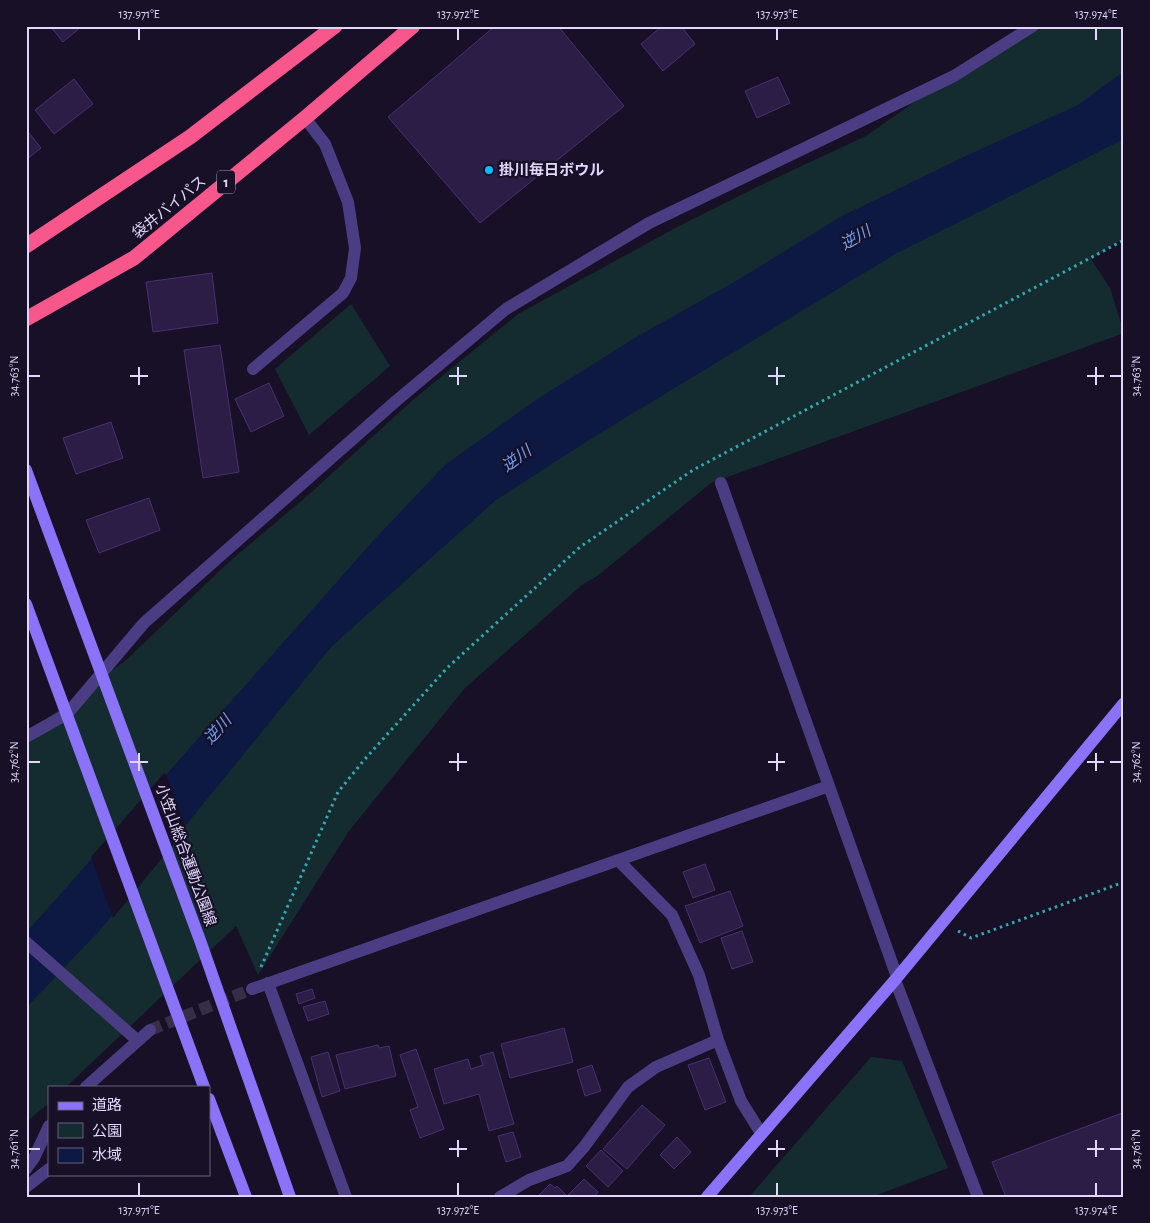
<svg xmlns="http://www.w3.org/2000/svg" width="1150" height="1223" viewBox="0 0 1150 1223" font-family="'Alegreya Sans','Noto Sans JP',sans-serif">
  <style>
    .green { fill: #142c30 }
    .water { fill: #0d1843 }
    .pier { fill: #171026 }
    .building { fill: #2c1d46; stroke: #473071 }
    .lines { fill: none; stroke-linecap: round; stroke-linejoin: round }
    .street-tunnel { stroke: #352e46; stroke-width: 12; stroke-dasharray: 12 6; stroke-linecap: butt }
    .path { stroke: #35a8b3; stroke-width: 3; stroke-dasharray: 2.5 4; stroke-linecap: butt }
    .lane { stroke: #4b3d83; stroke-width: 12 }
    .street { stroke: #4b3d83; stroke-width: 12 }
    .secondary { stroke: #8a72f9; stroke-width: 12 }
    .highway { stroke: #f8578c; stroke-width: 15 }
    .ticks { fill: none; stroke: #e1d7fd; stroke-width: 2 }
    .poi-dot { fill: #0cbaf5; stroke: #171026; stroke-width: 2 }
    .labels { text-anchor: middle; stroke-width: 4.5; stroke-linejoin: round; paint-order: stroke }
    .shield { fill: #171026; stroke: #a49bbc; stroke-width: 1 }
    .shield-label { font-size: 14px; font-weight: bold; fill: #e1d7fd }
    .poi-label { font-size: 15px; font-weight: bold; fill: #e1d7fd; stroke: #171026; text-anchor: start }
    .street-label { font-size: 15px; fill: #e1d7fd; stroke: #171026 }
    .water-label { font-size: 16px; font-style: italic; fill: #6aa1f9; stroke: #171026 }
    .neatline { fill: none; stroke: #e1d7fd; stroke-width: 2 }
    .ticks-label { font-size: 12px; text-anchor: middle; fill: #e1d7fd }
  </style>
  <rect width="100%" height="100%" fill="#171026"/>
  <path class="green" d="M1033,26H1124V238L1091,259L1110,288L1124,333L711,483L596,577L583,584L465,688L349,831L258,975L236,926L66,1087H49V1103L26,1122V734L125,661L230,561L306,497L414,399L518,314L679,226L761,185L866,136L949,78Z
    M351,304L390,366L309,435L275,369Z
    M871,1057L902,1061L948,1168L872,1197H749Z"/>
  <path class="water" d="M1124,71V139L897,253L589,440L496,500L332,646L101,929L26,1008V933L373,541L445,465L536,400L638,336L736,281L842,216L970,154L1078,105Z"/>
  <path class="pier" d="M165,772L186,829L113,918L91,857Z"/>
  <path class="building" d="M50,26H82L63,42Z
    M495,26H558L624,106L480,223L388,117Z
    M662,26H681L695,44L663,71L641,44Z
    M778,77L790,103L757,118L745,91Z
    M74,79L93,104L54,134L35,110Z
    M26,129L41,148L26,160Z
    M212,273L218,323L153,332L146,282Z
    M220,345L239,472L203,478L184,350Z
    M269,383L284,416L251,432L235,399Z
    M111,422L123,458L76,474L63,438Z
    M149,498L160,530L99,553L86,520Z
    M705,864L715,890L693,898L683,872Z
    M730,891L743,926L700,943L685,906Z
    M742,931L753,962L732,969L721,938Z
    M312,989L315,998L299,1004L296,994Z
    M325,1001L329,1014L308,1021L303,1007Z
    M564,1028L573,1062L510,1078L501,1044Z
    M378,1045L379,1048L389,1046L396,1076L345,1089L336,1055Z
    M416,1049L444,1129L420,1138L410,1110L418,1107L400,1055Z
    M328,1052L340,1091L322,1097L311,1057Z
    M493,1052L514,1124L489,1131L479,1094L444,1104L434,1069L468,1059L471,1069L483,1065L480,1056Z
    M709,1058L726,1102L705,1110L688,1065Z
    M592,1065L601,1091L585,1096L577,1070Z
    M642,1105L665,1125L627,1169L603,1149Z
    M1122,1113L1124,1118V1197H1006L992,1162Z
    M513,1132L521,1157L506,1162L498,1136Z
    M677,1137L691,1152L674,1169L660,1155Z
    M601,1150L623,1171L608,1187L586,1166Z
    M584,1179L598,1192L594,1197H537L550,1184L555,1188L557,1186L567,1196Z"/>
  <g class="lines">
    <path class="street-tunnel" d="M150,1030L252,989"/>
    <path class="path" d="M958,931L971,938L1124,882
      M261,967L338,792L365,759L447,668L580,547L693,470L1124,240"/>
    <path class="lane" d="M26,1187L49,1169"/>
    <path class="street" d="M253,369L343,293L351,278L355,248L348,202L325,144L305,118
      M721,483L897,977
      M26,737L67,714L144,623L396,401L506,309L649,223L954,76L1033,26
      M618,860L672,915L699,975L718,1040L741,1101L761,1133
      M26,942L137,1040
      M895,980L978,1197
      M268,983L346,1197
      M252,989L829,786
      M86,1087L150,1030
      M26,1169L34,1158L49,1126
      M500,1197L529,1180L567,1166L584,1147L628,1087L656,1067L718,1040"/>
    <path class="secondary" d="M26,470L201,943L290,1197
      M26,604L204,1087
      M209,1099L246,1197
      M707,1197L895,980L1124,703"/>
    <path class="highway" d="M26,246L190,137L335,26
      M26,319L134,258L305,118L413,26"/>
  </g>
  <path class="ticks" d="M139,28V40M458,28V40M777,28V40M1096,28V40M139,367V385M458,367V385M777,367V385M1096,367V385M28,376H40M130,376H148M449,376H467M768,376H785M1087,376H1104M1110,376H1122M139,753V771M458,753V771M777,753V771M1096,753V771M28,762H40M130,762H148M449,762H467M768,762H785M1087,762H1104M1110,762H1122M458,1140V1157M777,1140V1157M1096,1140V1157M28,1149H40M449,1149H467M768,1149H785M1087,1149H1104M1110,1149H1122M139,1183V1196M458,1183V1196M777,1183V1196M1096,1183V1196"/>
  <circle class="poi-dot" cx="489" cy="170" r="5"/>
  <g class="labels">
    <rect class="shield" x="217" y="170.5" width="18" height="23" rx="4"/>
    <g class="shield-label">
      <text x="226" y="187">1</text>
    </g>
    <g class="poi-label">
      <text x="499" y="175">掛川毎日ボウル</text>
    </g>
    <g class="street-label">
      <text transform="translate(169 207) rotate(-39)" y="5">袋井バイパス</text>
      <text transform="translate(186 855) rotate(70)" y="5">小笠山総合運動公園線</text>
    </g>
    <g class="water-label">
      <text transform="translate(855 237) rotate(-30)" y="6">逆川</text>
      <text transform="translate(516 458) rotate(-36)" y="6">逆川</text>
      <text transform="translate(217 729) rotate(-48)" y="6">逆川</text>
    </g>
  </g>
  <rect width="1150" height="1223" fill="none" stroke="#171026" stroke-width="55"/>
  <rect x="48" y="1086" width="162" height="90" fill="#171026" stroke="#68607c"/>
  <rect x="58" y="1102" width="25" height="8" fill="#8a72f9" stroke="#68607c"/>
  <text x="92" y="1110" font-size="15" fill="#e1d7fd">道路</text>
  <rect x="58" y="1123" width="25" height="15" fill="#142c30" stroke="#68607c"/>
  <text x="92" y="1136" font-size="15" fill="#e1d7fd">公園</text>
  <rect x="58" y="1148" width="25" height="15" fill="#0d1843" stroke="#68607c"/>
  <text x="92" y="1160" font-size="15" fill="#e1d7fd">水域</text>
  <rect x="28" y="28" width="1094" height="1168" class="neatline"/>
  <g class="ticks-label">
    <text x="139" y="18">137.971°E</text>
    <text x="458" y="18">137.972°E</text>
    <text x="777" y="18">137.973°E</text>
    <text x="1096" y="18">137.974°E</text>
    <text transform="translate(14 376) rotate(-90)" y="4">34.763°N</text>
    <text transform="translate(1136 376) rotate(-90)" y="4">34.763°N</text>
    <text transform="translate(14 762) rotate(-90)" y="4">34.762°N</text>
    <text transform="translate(1136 762) rotate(-90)" y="4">34.762°N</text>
    <text transform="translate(14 1149) rotate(-90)" y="4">34.761°N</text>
    <text transform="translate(1136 1149) rotate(-90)" y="4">34.761°N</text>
    <text x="139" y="1214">137.971°E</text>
    <text x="458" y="1214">137.972°E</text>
    <text x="777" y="1214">137.973°E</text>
    <text x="1096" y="1214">137.974°E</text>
  </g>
</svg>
